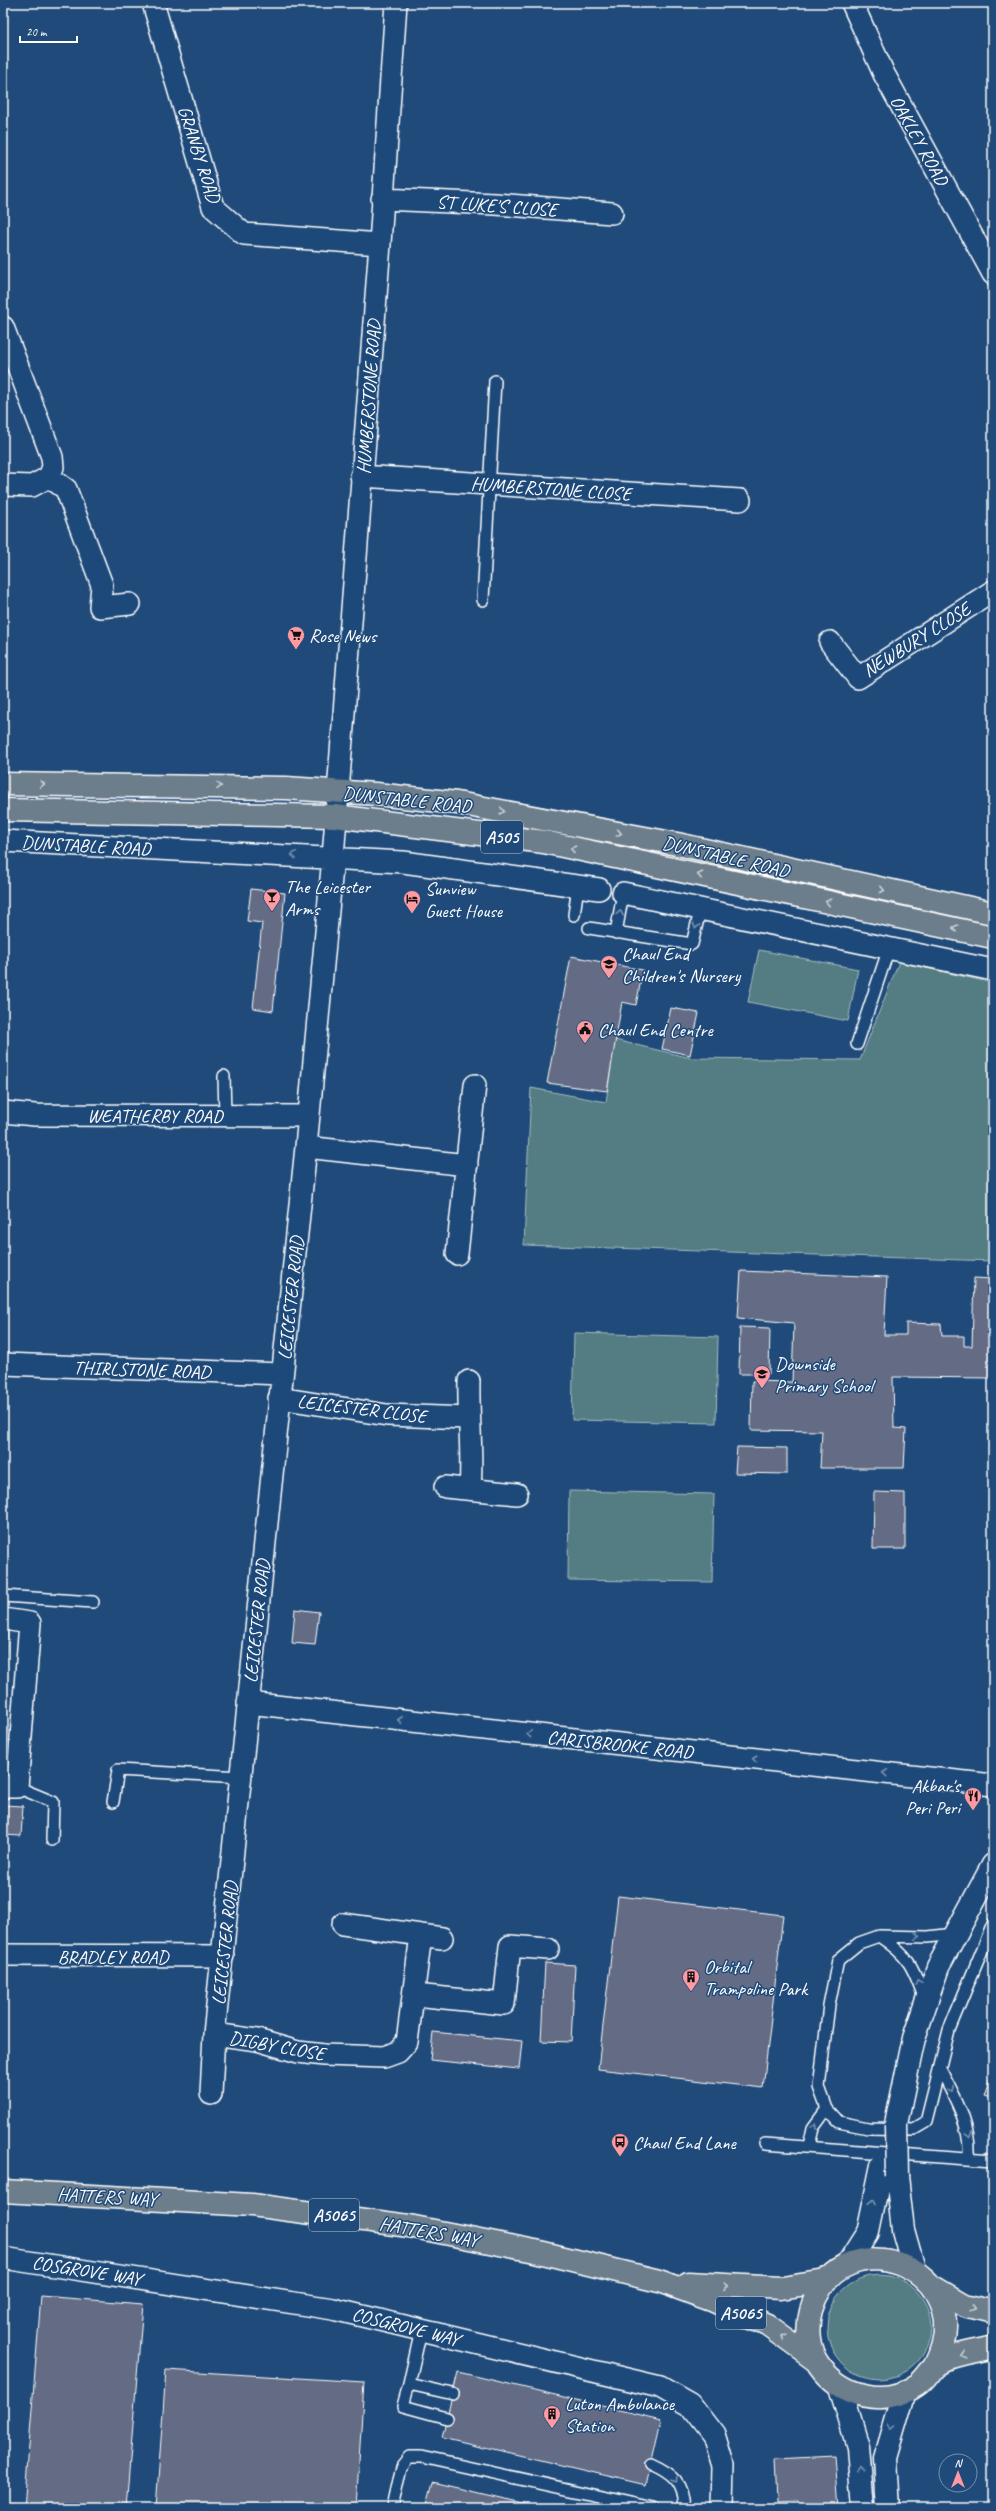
<svg xmlns="http://www.w3.org/2000/svg" width="996" height="2511" viewBox="0 0 996 2511" font-family="Caveat,sans-serif">
  <style>
    .green { fill: #537c83; stroke: #a9bec1 }
    .building { fill: #636c84; stroke: #fff }
    .lines { fill: none; stroke-linecap: round; stroke-linejoin: round }
    .lane-casing { stroke: #fff; stroke-width: 14 }
    .street-casing { stroke: #fff; stroke-width: 24 }
    .secondary-casing { stroke: #fff; stroke-width: 25 }
    .primary-casing { stroke: #fff; stroke-width: 25 }
    .lane { stroke: #1f4a7a; stroke-width: 11 }
    .street { stroke: #1f4a7a; stroke-width: 21 }
    .secondary { stroke: #1f4a7a; stroke-width: 22 }
    .primary { stroke: #6c7d8b; stroke-width: 22 }
    .secondary-bridge-casing { stroke: #fff; stroke-width: 25; stroke-linecap: butt }
    .secondary-bridge { stroke: #1f4a7a; stroke-width: 22 }
    .oneway { stroke: #ccd2d6 }
    .oneway2 { stroke: #7992af }
    .labels { text-anchor: middle; stroke-width: 3; stroke-linejoin: round; paint-order: stroke }
    .shield { fill: #1f4a7a; stroke: #bcc9d7; stroke-width: 1 }
    .shield-label { font-size: 18px; font-weight: bold; fill: #fff }
    .street-label { font-size: 19px; fill: #fff; stroke: #1f4a7a }
    .poi-label { font-size: 19px; fill: #fff; stroke: #1f4a7a; text-anchor: start }
  </style>
  <rect width="100%" height="100%" fill="#1f4a7a"/>
  <filter id="ink" filterUnits="userSpaceOnUse"><feTurbulence type="fractalNoise" baseFrequency=".025" numOctaves="2"/><feDisplacementMap in="SourceGraphic" scale="8" xChannelSelector="R" yChannelSelector="G"/><feConvolveMatrix kernelMatrix="1 2 1 2 8 2 1 2 1" color-interpolation-filters="sRGB"/></filter>
  <g filter="url(#ink)">
    <path class="green" d="M759,950L858,969L848,1021L748,1002Z
      M899,962L993,983V1261L524,1245L531,1088L606,1102L615,1040L691,1058L860,1060Z
      M574,1333L718,1337L716,1423L572,1420Z
      M569,1491L714,1494L712,1582L568,1580Z
      M3,1633H8L3,1726Z
      M827 2327a52 52 0 1 1 104 0a52 52 0 1 1-104 0Z"/>
    <path class="building" d="M251,889L285,893L273,1011L253,1008L262,923L247,921Z
      M571,956L643,970L636,1005L622,1002L607,1091L547,1083Z
      M671,1008L699,1013L690,1055L662,1049Z
      M741,1271L887,1277L884,1335H906V1323L941,1324L942,1336H964V1346H972L974,1278L993,1279V1378L893,1377L894,1428L906,1429L904,1468H820L822,1431L751,1430L752,1381L792,1382L794,1323L738,1318Z
      M740,1327L770,1328L769,1374H739Z
      M737,1447L787,1448V1474L735,1473Z
      M874,1492L905,1493V1549H873Z
      M295,1609L319,1612L315,1645L292,1643Z
      M3,1805L23,1806L21,1836L3,1835Z
      M618,1896L783,1915L763,2088L598,2069Z
      M545,1963L575,1965L571,2042L541,2041Z
      M433,2032L522,2041L519,2069L430,2060Z
      M993,2069V2098L984,2095Z
      M41,2296L143,2304L126,2508H24Z
      M166,2370L364,2382L356,2508H156Z
      M458,2372L661,2420L646,2485L442,2437Z
      M834,2456L838,2508H798L797,2501L777,2502L775,2459Z
      M433,2482L544,2508H426Z"/>
    <g class="lines">
      <defs>
        <path id="lane" d="M483,600L495,381
          M574,915L578,886
          M589,928L692,944L701,907
          M616,933L623,893
          M857,1044L889,948
          M224,1076L225,1115
          M3,1596L93,1602
          M17,1787L53,1802L52,1840
          M113,1802L118,1770L241,1777
          M954,1934L928,1937L879,1936L859,1943L838,1960L829,2005L819,2087L827,2109L839,2122L868,2128L914,2129L926,2122L949,2030L993,1924
          M879,1936C909,1956 913,1966 925,2000
          M940,2069C955,2098 971,2124 969,2158
          M765,2144L993,2161
          M809,2146L813,2128L827,2109
          M421,2330L409,2384L453,2394
          M409,2384L403,2406L447,2418
          M651,2464C673,2474 683,2482 684,2508
          M392,2508L401,2467L409,2457H421L653,2508"/>
        <path id="street" d="M153,3L213,207L244,234L380,244
          M852,3L884,74L993,274
          M382,199L495,204L612,213
          M3,327L52,457L53,467L49,477L66,489L102,585L100,607L130,604
          M361,476L740,500
          M3,485L32,486L49,477
          M830,642L858,678L993,591
          M3,841L403,862L599,889
          M623,893L993,970
          M3,1112L35,1115L307,1116
          M306,1147L467,1165
          M457,1254L475,1085
          M3,1364L282,1374
          M469,1381C468,1417 473,1453 470,1489
          M279,1398L387,1415L468,1418
          M445,1487L517,1494
          M3,1619L30,1623L17,1787H3
          M248,1703L993,1785
          M343,1924L442,1938
          M3,1955L223,1956
          M415,1995L504,2004L510,1946L548,1949
          M214,2034L257,2040L298,2052L324,2055L384,2057L398,2052L407,2042L421,1935
          M211,2094L214,2034L306,1147L333,857L380,244L396,3
          M3,2258L333,2309L660,2387L690,2404L714,2435L723,2465L722,2508"/>
        <path id="secondary" d="M896,2124L914,2038L938,1967L993,1865
          M897,2176L903,2230L914,2269
          M847,2265L868,2232L882,2165
          M840,2387L858,2447L863,2508
          M888,2508L885,2459L905,2391"/>
        <path id="primary" d="M3,784L286,788L376,794L457,803L677,844L993,913
          M3,810L335,816L544,842L993,937
          M3,2191L252,2205L409,2226L535,2251L659,2281L714,2301L767,2325L815,2360
          M688,2283L781,2288L826,2281
          M931,2285L965,2305L993,2312
          M935,2365C984,2267 839,2214 811,2310C806,2328 808,2350 819,2365C841,2396 884,2408 917,2385C925,2380 929,2371 936,2365C950,2354 975,2352 993,2347"/>
      </defs>
      <use href="#lane" class="lane-casing"/>
      <use href="#street" class="street-casing"/>
      <use href="#secondary" class="secondary-casing"/>
      <use href="#primary" class="primary-casing"/>
      <use href="#lane" class="lane"/>
      <use href="#street" class="street"/>
      <use href="#secondary" class="secondary"/>
      <use href="#primary" class="primary"/>
      <defs>
        <path id="secondary-bridge" d="M896,2124L897,2176"/>
      </defs>
      <use href="#secondary-bridge" class="secondary-bridge-casing"/>
      <use href="#secondary-bridge" class="secondary-bridge"/>
    </g>
    <defs><path id="oneway-chevron" d="M-2-3.5L2.5 0L-2 3.5" fill="none" stroke-width="1.6" stroke-linecap="round" stroke-linejoin="round"/></defs>
    <g class="oneway">
      <use href="#oneway-chevron" transform="translate(42 784) rotate(1)"/>
      <use href="#oneway-chevron" transform="translate(219 786) rotate(1)"/>
      <use href="#oneway-chevron" transform="translate(502 811) rotate(10)"/>
      <use href="#oneway-chevron" transform="translate(619 833) rotate(11)"/>
      <use href="#oneway-chevron" transform="translate(573 849) rotate(-168)"/>
      <use href="#oneway-chevron" transform="translate(700 875) rotate(-168)"/>
      <use href="#oneway-chevron" transform="translate(882 890) rotate(12)"/>
      <use href="#oneway-chevron" transform="translate(828 902) rotate(-168)"/>
      <use href="#oneway-chevron" transform="translate(955 928) rotate(-167)"/>
      <use href="#oneway-chevron" transform="translate(726 2286) rotate(2)"/>
      <use href="#oneway-chevron" transform="translate(974 2307) rotate(17)"/>
      <use href="#oneway-chevron" transform="translate(784 2337) rotate(-144)"/>
      <use href="#oneway-chevron" transform="translate(964 2355) rotate(165)"/>
    </g>
    <g class="oneway2">
      <use href="#oneway-chevron" transform="translate(294 855) rotate(-177)"/>
      <use href="#oneway-chevron" transform="translate(620 913) rotate(-80)"/>
      <use href="#oneway-chevron" transform="translate(696 926) rotate(103)"/>
      <use href="#oneway-chevron" transform="translate(400 1720) rotate(-174)"/>
      <use href="#oneway-chevron" transform="translate(529 1734) rotate(-174)"/>
      <use href="#oneway-chevron" transform="translate(755 1759) rotate(-174)"/>
      <use href="#oneway-chevron" transform="translate(885 1773) rotate(-174)"/>
      <use href="#oneway-chevron" transform="translate(917 1936) rotate(5)"/>
      <use href="#oneway-chevron" transform="translate(918 1982) rotate(-110)"/>
      <use href="#oneway-chevron" transform="translate(951 2090) rotate(62)"/>
      <use href="#oneway-chevron" transform="translate(815 2126) rotate(-62)"/>
      <use href="#oneway-chevron" transform="translate(969 2135) rotate(75)"/>
      <use href="#oneway-chevron" transform="translate(873 2202) rotate(-79)"/>
      <use href="#oneway-chevron" transform="translate(892 2428) rotate(105)"/>
      <use href="#oneway-chevron" transform="translate(860 2469) rotate(-95)"/>
      <use href="#oneway-chevron" transform="translate(675 2480) rotate(58)"/>
    </g>
  </g>
  <defs>
    <symbol id="supermarket-pin" viewBox="-11 -11 22 30"><path d="M0 17L-7.5 6A9.5 9.5 0 1 1 7.5 6Z" fill="#ff9aa2" stroke="#1f4a7a"/><path d="M-6-5.5h2.5l.6 2H6L4.5 2H-2.5L-4.4-4H-6ZM-1.5 3.2a1.3 1.3 0 1 0 .1 0ZM3 3.2a1.3 1.3 0 1 0 .1 0Z" fill="#111"/></symbol>
    <symbol id="bar-pin" viewBox="-11 -11 22 30"><path d="M0 17L-7.5 6A9.5 9.5 0 1 1 7.5 6Z" fill="#ff9aa2" stroke="#1f4a7a"/><path d="M-6-5H6L.8 .8V4.5H3.5V6h-7V4.5H-.8V.8Z" fill="#111"/></symbol>
    <symbol id="hotel-pin" viewBox="-11 -11 22 30"><path d="M0 17L-7.5 6A9.5 9.5 0 1 1 7.5 6Z" fill="#ff9aa2" stroke="#1f4a7a"/><path d="M-6-4.5h1.5V1H6V5H4.5V3h-9V5H-6ZM-4 0a1.8 1.8 0 1 1 3.6 0ZM.5 0V-2.5h3Q6-2.5 6 0Z" fill="#111"/></symbol>
    <symbol id="school-pin" viewBox="-11 -11 22 30"><path d="M0 17L-7.5 6A9.5 9.5 0 1 1 7.5 6Z" fill="#ff9aa2" stroke="#1f4a7a"/><path d="M0-5L7-2L0 1L-7-2ZM-4 1L0 2.5L4 1V4Q0 6-4 4Z" fill="#111"/></symbol>
    <symbol id="civic-pin" viewBox="-11 -11 22 30"><path d="M0 17L-7.5 6A9.5 9.5 0 1 1 7.5 6Z" fill="#ff9aa2" stroke="#1f4a7a"/><path d="M-.6-6.5H3V-4.5H.6V-3L4-1V1h2V6H-6V1h2V-1L-.6-3ZM-1.2 2.5V6h2.4V2.5Z" fill="#111"/></symbol>
    <symbol id="restaurant-pin" viewBox="-11 -11 22 30"><path d="M0 17L-7.5 6A9.5 9.5 0 1 1 7.5 6Z" fill="#ff9aa2" stroke="#1f4a7a"/><path d="M-5-6h1v4h1v-4h1v4h1v-4h1v5L-1.5 .5V6h-2V.5L-5-1ZM5-6V6H3V1.5H1.5Q1.5-4 5-6Z" fill="#111"/></symbol>
    <symbol id="building-pin" viewBox="-11 -11 22 30"><path d="M0 17L-7.5 6A9.5 9.5 0 1 1 7.5 6Z" fill="#ff9aa2" stroke="#1f4a7a"/><path d="M-4-6H4V6H1V3H-1V6H-4ZM-2.5-4.3h1.7v1.8h-1.7ZM.8-4.3h1.7v1.8H.8ZM-2.5-1h1.7V.8h-1.7ZM.8-1h1.7V.8H.8Z" fill="#111"/></symbol>
    <symbol id="bus-pin" viewBox="-11 -11 22 30"><path d="M0 17L-7.5 6A9.5 9.5 0 1 1 7.5 6Z" fill="#ff9aa2" stroke="#1f4a7a"/><path d="M-5-6H5V4H4V6H2V4H-2V6H-4V4H-5ZM-3.5-4V0h7V-4ZM-3.5 1.2v1.5H-2V1.2ZM2 1.2v1.5H3.5V1.2Z" fill="#111"/></symbol>
  </defs>
  <g fill-rule="evenodd">
    <use href="#supermarket-pin" x="286" y="625" width="20" height="27"/>
    <use href="#bar-pin" x="262" y="887" width="20" height="27"/>
    <use href="#hotel-pin" x="402" y="889" width="20" height="27"/>
    <use href="#school-pin" x="599" y="954" width="20" height="27"/>
    <use href="#civic-pin" x="575" y="1019" width="20" height="27"/>
    <use href="#school-pin" x="752" y="1364" width="20" height="27"/>
    <use href="#restaurant-pin" x="963" y="1786" width="20" height="27"/>
    <use href="#building-pin" x="681" y="1967" width="20" height="27"/>
    <use href="#bus-pin" x="610" y="2132" width="20" height="27"/>
    <use href="#building-pin" x="542" y="2404" width="20" height="27"/>
  </g>
  <g class="labels">
    <g class="shield">
      <rect x="481" y="821" width="42" height="32" rx="3"/>
      <rect x="309" y="2199" width="50" height="32" rx="3"/>
      <rect x="716" y="2297" width="50" height="32" rx="3"/>
    </g>
    <g class="shield-label">
      <text x="502" y="843">A505</text>
      <text x="334" y="2221">A5065</text>
      <text x="741" y="2319">A5065</text>
    </g>
    <g class="street-label">
      <text transform="translate(920 140) rotate(61)" y="7">OAKLEY ROAD</text>
      <text transform="translate(200 154) rotate(72)" y="7">GRANBY ROAD</text>
      <text transform="translate(497 205) rotate(4)" y="7">ST LUKE'S CLOSE</text>
      <text transform="translate(368 397) rotate(-86)" y="7">HUMBERSTONE ROAD</text>
      <text transform="translate(551 488) rotate(4)" y="7">HUMBERSTONE CLOSE</text>
      <text transform="translate(916 639) rotate(-32)" y="7">NEWBURY CLOSE</text>
      <text transform="translate(407 799) rotate(6)" y="7">DUNSTABLE ROAD</text>
      <text transform="translate(86 845) rotate(3)" y="7">DUNSTABLE ROAD</text>
      <text transform="translate(726 856) rotate(13)" y="7">DUNSTABLE ROAD</text>
      <text x="155" y="1122">WEATHERBY ROAD</text>
      <text transform="translate(290 1298) rotate(-84)" y="7">LEICESTER ROAD</text>
      <text transform="translate(142 1369) rotate(2)" y="7">THIRLSTONE ROAD</text>
      <text transform="translate(362 1408) rotate(7)" y="7">LEICESTER CLOSE</text>
      <text transform="translate(256 1621) rotate(-84)" y="7">LEICESTER ROAD</text>
      <text transform="translate(620 1744) rotate(6)" y="7">CARISBROOKE ROAD</text>
      <text transform="translate(224 1943) rotate(-84)" y="7">LEICESTER ROAD</text>
      <text x="113" y="1963">BRADLEY ROAD</text>
      <text transform="translate(277 2045) rotate(10)" y="7">DIGBY CLOSE</text>
      <text transform="translate(107 2196) rotate(3)" y="7">HATTERS WAY</text>
      <text transform="translate(429 2231) rotate(10)" y="7">HATTERS WAY</text>
      <text transform="translate(87 2270) rotate(9)" y="7">COSGROVE WAY</text>
      <text transform="translate(406 2326) rotate(14)" y="7">COSGROVE WAY</text>
    </g>
    <g class="poi-label">
      <text x="309" y="642">Rose News</text>
      <text x="285" y="893">The Leicester<tspan x="285" dy="22">Arms</tspan></text>
      <text x="425" y="895">Sunview<tspan x="425" dy="22">Guest House</tspan></text>
      <text x="622" y="960">Chaul End<tspan x="622" dy="22">Children's Nursery</tspan></text>
      <text x="598" y="1036">Chaul End Centre</text>
      <text x="775" y="1370">Downside<tspan x="775" dy="22">Primary School</tspan></text>
      <text x="960" y="1792" text-anchor="end">Akbar's<tspan x="960" dy="22">Peri Peri</tspan></text>
      <text x="704" y="1973">Orbital<tspan x="704" dy="22">Trampoline Park</tspan></text>
      <text x="633" y="2149">Chaul End Lane</text>
      <text x="565" y="2410">Luton Ambulance<tspan x="565" dy="22">Station</tspan></text>
    </g>
  </g>
  <rect width="996" height="2511" fill="none" stroke="#1f4a7a" stroke-width="16"/>
  <rect x="8" y="8" width="980" height="2495" fill="none" stroke="#fff" stroke-width="1.5" filter="url(#ink)"/>
  <g transform="translate(958 2473)"><circle r="19" fill="#1f4a7a" stroke="#7992af"/>
  <path d="M0-3L7 15L0 10L-7 15Z" fill="#ff9aa2"/>
  <text y="-6" font-size="11" font-weight="bold" text-anchor="middle" fill="#ffffff">N</text>
  </g>
  <path d="M20 36v6h57v-6" fill="none" stroke="#ffffff" stroke-width="2"/>
  <text x="26" y="36" font-size="12" fill="#ffffff" stroke="#1f4a7a" stroke-width="3" paint-order="stroke">20 m</text>
</svg>
